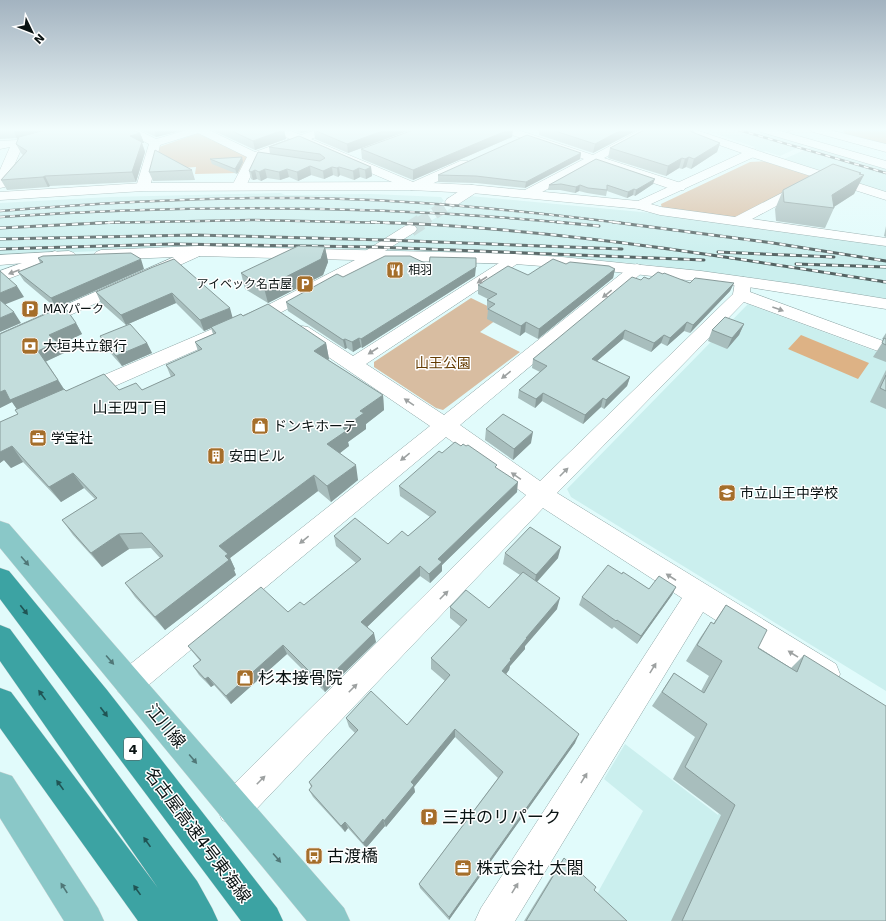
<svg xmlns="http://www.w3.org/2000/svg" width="886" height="921" viewBox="0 0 886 921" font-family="'DejaVu Sans','Noto Sans JP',sans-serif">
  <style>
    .built { fill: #cbefee }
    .green { fill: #d8bda1 }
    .water { fill: #ddb285 }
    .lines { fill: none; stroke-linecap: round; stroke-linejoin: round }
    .street-tunnel-far1 { stroke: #c1d8d8; stroke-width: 12; stroke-dasharray: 12 6; stroke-linecap: butt }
    .street-tunnel { stroke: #c1d8d8; stroke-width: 16; stroke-dasharray: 16 8; stroke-linecap: butt }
    .street-casing { stroke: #8ea6a6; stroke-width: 1 }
    .secondary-casing { stroke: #8ea6a6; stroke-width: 1 }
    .primary-casing { stroke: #d8d9d9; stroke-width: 1 }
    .highway-casing { stroke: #d8d9d9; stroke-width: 1 }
    .street { fill: #fff; fill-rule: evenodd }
    .secondary { fill: #fff; fill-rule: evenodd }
    .primary { fill: #8ac8c8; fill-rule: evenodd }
    .highway { fill: #3ca3a3; fill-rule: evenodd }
    .rail-far1-casing { stroke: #556363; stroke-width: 2.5 }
    .rail-casing { stroke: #556363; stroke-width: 3 }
    .rail-far1 { stroke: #fff; stroke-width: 1.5; stroke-dasharray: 5; stroke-linecap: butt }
    .rail { stroke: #fff; stroke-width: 2; stroke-dasharray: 6; stroke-linecap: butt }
    .wall { fill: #a8bebd }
    .shaded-wall { fill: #889b9a }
    .building { fill: #c3dddc; stroke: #889b9a }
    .oneway { fill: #9da1a1 }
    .oneway2 { fill: #507777 }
    .oneway3 { fill: #205454 }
    .labels { text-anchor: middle; stroke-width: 3; stroke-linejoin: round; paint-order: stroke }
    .far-poi-label { font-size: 12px; fill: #0a1313; stroke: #fff; text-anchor: start }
    .shield { fill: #fff; stroke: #545a5a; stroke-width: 1 }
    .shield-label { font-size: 13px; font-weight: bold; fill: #0a1313 }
    .poi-label { font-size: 14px; fill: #0a1313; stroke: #fff; text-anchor: start }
    .park-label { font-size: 14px; fill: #643b01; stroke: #fff }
    .neighbourhood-label { font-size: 15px; fill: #0a1313; stroke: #fff }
    .near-poi-label { font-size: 17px; fill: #0a1313; stroke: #fff; text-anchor: start }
    .near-street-label { font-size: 17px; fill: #0a1313; stroke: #fff }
  </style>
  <rect width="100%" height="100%" fill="#e1fbfb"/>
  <path class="built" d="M704,130H760L806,144L780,156L765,151L763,152L753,148L755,147Z
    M814,146L886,167V195L784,159Z
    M281,193L285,195L371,194L441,197L444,201L400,228L398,234L370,251L198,247L0,255V203L110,197Z
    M470,196L652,213L739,223L886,244V299L766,280L650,265L564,257L479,253L382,252Z
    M748,304L886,355V691L571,497L567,489Z
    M790,664L886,921H582L643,811L604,779L625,744L718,815Z"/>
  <path class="green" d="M844,130H886V145L845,134L843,131Z
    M196,134H200L248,157L238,173L195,174L196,167L153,170L159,147Z
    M770,161L814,177L734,219L662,209L661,204L750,162Z
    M471,298L504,314L480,332L520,352L443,410L436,408L374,367V362Z"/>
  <path class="water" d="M801,335L869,363L858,379L788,349Z"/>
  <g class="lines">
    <path class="street-tunnel-far1" d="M419,223L452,202"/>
    <path class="street-tunnel" d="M410,229L421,222"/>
    <defs>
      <path id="street" d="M54,130H72L70,132L23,145L6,184L5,187L0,188V170L10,147L0,149V141L17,140Z
        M124,130H138L156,139L187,130H209L255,152L290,139L275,132L273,130H288L301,135L316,130H332L330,132L311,139L413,182L460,161H468L470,164L468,167L421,189L411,190L300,143L259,158L246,186L244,189H234L232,186L247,157L198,133L160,145L150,187L148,190H138L136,187L149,144L126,132Z
        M501,130H518L593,155L640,130H654L652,132L604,158L684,184L686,187L684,190H674L595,163L533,197H523L521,194L523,191L584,159L503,132Z
        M759,130H777L886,161V169L761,132Z
        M752,149L886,192V200L748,156L746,153L748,150Z
        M807,180L812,181L813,184L812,187L752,219L886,238V246L660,215L635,208L633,205L635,202L640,201L661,207L735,217Z
        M472,185L477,186L479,189L477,192L457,205H447L445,202L447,199L467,186Z
        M410,225L415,226L417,229L415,232L372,259L367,261L362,259L359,256L362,253L405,226Z
        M199,246L204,248L207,251L204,254L0,347V334Z
        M55,251L60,253L63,256L60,259L0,282V271Z
        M515,254L520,256L523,259L520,262L366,364L444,415L631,266L637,264L643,266L645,269L643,272L460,425L540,481L733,294L735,282L737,279L743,277L749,279L751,282L750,292L886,342V354L744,302L557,493L836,664L840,674L836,684L826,688L816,684L703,612L515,921H475L481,908L682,598L543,508L246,820L234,825L222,820L217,808L222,796L526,495L446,437L139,693L129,697L119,693L114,683L119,673L430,426L296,335L293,331L296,327L302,326L308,327L353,356L510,256Z"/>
      <path id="secondary" d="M680,130H696L756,150L758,153L756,156L640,209L472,193L411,190L143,191L0,200V192L143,183L411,182L472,185L638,201L742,153L682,132Z
        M811,130H830L886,144V152L813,132Z
        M199,246L515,254L562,257L701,271L794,284L886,299V309L748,287L608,271L515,264L378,260L278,314L90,397L83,399L76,397L73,392L76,387L266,306L355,260L199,256L101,260L96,258L93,255L96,252L101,250Z
        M69,251L74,253L77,256L74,259L0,265V255Z"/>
      <path id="primary" d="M0,521L9,524L344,908L350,921H307L0,548Z
        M0,772L12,776L98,908L104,921H64L0,818Z"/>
      <path id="highway" d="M0,568L9,571L107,690L277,908L283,921H241L0,599Z
        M0,625L10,629L197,881L212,908L218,921H179L177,918L179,921H138L0,728V688L11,692L158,888L0,661Z"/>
    </defs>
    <use href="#street" class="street-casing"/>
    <use href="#secondary" class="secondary-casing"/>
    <use href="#primary" class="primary-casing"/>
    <use href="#highway" class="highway-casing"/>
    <use href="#street" class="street"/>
    <use href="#secondary" class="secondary"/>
    <use href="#primary" class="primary"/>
    <use href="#highway" class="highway"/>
    <defs>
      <path id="rail-far1" d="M739,130L886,173
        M0,211C100,203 200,197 300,198C408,199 515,210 621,223
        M0,217C190,204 378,205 567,223
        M95,223L252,220L394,223"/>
      <path id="rail" d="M371,222C544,227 716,255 886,282
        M557,222L599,226
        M613,222L773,243L886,261
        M0,228L119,222
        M0,239L194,235L385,240L622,249
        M0,249L173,244L374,247L704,260
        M718,252L834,257
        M796,264L886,267"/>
    </defs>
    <use href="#rail-far1" class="rail-far1-casing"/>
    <use href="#rail" class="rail-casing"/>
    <use href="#rail-far1" class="rail-far1"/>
    <use href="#rail" class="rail"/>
  </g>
  <path class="wall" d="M0,130H133L140,133L144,143H142L145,152L136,182L50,186L48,187L7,190L1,180L23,155L21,153L16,144L19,138L0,139Z
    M141,130H184L156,137Z
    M212,130H284L286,139L255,150Z
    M292,130H312L301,133Z
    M314,130H410L348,153L315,139Z
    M538,130H637L593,153L539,135V132Z
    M644,130H694L693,133L720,143L717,152L691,169L686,167L682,169L679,168L666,176L608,158L610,148Z
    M782,130H793L789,132Z
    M299,136L371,167L372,176L366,179L360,177L354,180L340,175L338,177L333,175L324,179L311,175L298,181L289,177L280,180L267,178L261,181L257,179L253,180L251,179L249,171L270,154L269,147Z
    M512,137L413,180L362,159L361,149Z
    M581,153L580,159L525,188L476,183L438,182V175Z
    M210,159L243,162L237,174L212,164Z
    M596,159L653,184L635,196L633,195L627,198L607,191L606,196L587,193L579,191L575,193L560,190H548L549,185Z
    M192,170L195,180L153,181L149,172Z
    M861,173L854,194L834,207V208L825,228L776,221L775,209L783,190Z
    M886,226V237L884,236Z
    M325,247L328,262L323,275L268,303L245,289L241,273Z
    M38,258L144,269L56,308L24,281L18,272L40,263Z
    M566,264L615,269L613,278L538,339L525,332L520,336L487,319L488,310H487V300L488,299L478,294V285L528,275Z
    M429,265L475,276L362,348L361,347L353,352L347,348L345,349L288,311L286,302L343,277Z
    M153,267L233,318L243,316L326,343L329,359L328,360L383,395L384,410L366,424V429L348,442L349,446L340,453L358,480L331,502L318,491L230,558L235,569L234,570L236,575L165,630L135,597L125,583L160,558L151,548L129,549L102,567L73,535L62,520L95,499L84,488L61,502L23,462L11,468L4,460L0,463V422L18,414L17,409L12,402L0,408V334L76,323L82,334L59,345L64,353L46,361L64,389L66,391L142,390L171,377L166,365L198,351L195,342L213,334L211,328L204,331L176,303L126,325L101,303L96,292Z
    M649,279L690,283H734L730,291L690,333L684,331L667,346L661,343L651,352L623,339L597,361L630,377L627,386L604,409L601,407L583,424L542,401L535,408L518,398L519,390L540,372L532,368L533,359L641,280Z
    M744,324L739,335L727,349L708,341L712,330Z
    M886,333V362L873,357L884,340L882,339Z
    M100,336L147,343L152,353L122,366L105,347Z
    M886,370V409L870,402Z
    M486,429L531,443L513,460L485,440Z
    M442,453L497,469L517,492L442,565V571L430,583L420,576L367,627L376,642L325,692L287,654L231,704L214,685L211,687L199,675L193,666L200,661L188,646L288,612L304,605L356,563L336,546L334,536L388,544L408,536L430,517L400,496L399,486Z
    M505,553L558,558L537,582L557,609L525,646V649L510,666L509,670L506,674L575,743L449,920L420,888L419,884L498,778L455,737L414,787L415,792L386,827L385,826L366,848L348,828L345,832L313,797L309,790L311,787L309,782L355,733L349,727L346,718L407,725L445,681L431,669V658L461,627L450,618V607L489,608L520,575L503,564Z
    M622,574L649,589L676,587L672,595L637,644L614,627L612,629L579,605L582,597Z
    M726,605L758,648L791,668L804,655L886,921H671L721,815L673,779L695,737L652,706L674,673L701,691L709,676L686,661L700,638L711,622L713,624Z
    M564,858L594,890L627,921H524L558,866Z"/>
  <path class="shaded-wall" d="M13,130H49L17,139Z
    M154,130H184L156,137Z
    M283,130H284L286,139L255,150L253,141Z
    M300,130H312L301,133Z
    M385,130H410L348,153L347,144Z
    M508,130H513L512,137L413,180V170Z
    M621,130H637L593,153L595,144Z
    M687,130H694L692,137Z
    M140,133L144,143H142L145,152L136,182L132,172L130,136Z
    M720,143L717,152L691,169L694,159Z
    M581,153L580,159L525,188L526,182Z
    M242,157L243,162L237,174L235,169Z
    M689,157L686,167L682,169L685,159Z
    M682,158L679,168L666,176L668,166Z
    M310,166L311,175L298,181L297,172Z
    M332,167L333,175L324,179L323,171Z
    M339,167L340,175L338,177L337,168Z
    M371,167L372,176L366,179L365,170Z
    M359,168L360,177L354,180L353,171Z
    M265,169L267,178L261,181L259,172Z
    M287,169L289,177L280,180L279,172Z
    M255,170L257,179L253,180L251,172Z
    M861,173L858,179L864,175L854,194L832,208V195Z
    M45,176L50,186L48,187L43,177Z
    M655,179L653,184L635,196L636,190Z
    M580,185L579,191L575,193L576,187Z
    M634,189L633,195L627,198L628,192Z
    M325,247L328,262L323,275L268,303L264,288Z
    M141,259L144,269L56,308L51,298Z
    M476,267L475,276L362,348L361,339Z
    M615,269L613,278L538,339L539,329Z
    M734,283L730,291L690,333L693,325Z
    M17,286L24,297L1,306L0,304V293Z
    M172,293L176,303L126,325L121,315Z
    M230,308L233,319L204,331L200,320Z
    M14,312L21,323L0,332V318Z
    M526,322L525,332L520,336L521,326Z
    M687,322L684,331L667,346L670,338Z
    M76,323L82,334L59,345L64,353L45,362L38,351L49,335Z
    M744,324L739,335L727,349L732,338Z
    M625,330L623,339L590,367L592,359Z
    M664,335L661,343L651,352L654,343Z
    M359,338L361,347L353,352L352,342Z
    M345,339L347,348L345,349L343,340Z
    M147,343L152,353L122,366L116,356Z
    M326,343L329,359L317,367L314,351Z
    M630,377L627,386L604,409L606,400Z
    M58,380L65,391L18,411L12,402L0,408V392L5,390Z
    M543,393L542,401L535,408L536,399Z
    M383,395L384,410L366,424V429L348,442L349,446L331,460L327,444L360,411Z
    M603,398L601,407L583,424L585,415Z
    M533,432L531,443L513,460L514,449Z
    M12,446L23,462L11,468L4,460L0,463V452Z
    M356,465L358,480L331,502L327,486Z
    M73,473L84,488L61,502L49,487Z
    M314,475L318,491L230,558L235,569L234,570L236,575L165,630L155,617L219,546Z
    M518,482L517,492L442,565V571L430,583L429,574L438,559Z
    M119,534L129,549L102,567L91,553Z
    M561,547L558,558L534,585L536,575Z
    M420,566V576L363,631L361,622Z
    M676,587L672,595L637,644L641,636Z
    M560,598L557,609L525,646V649L510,666L509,670L501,681L502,671L510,659L526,638Z
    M374,633L376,642L325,692L322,684Z
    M283,645L287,654L231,704L226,696Z
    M208,677L214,685L211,687L205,679Z
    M455,729V737L414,787L415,792L386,827L384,821L411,782Z
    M579,734L575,743L449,920V917Z
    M383,819L385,826L366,848L363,843Z
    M345,822L348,828L345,832L341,826Z"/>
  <path class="building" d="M45,130H133L140,133L130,136L142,142L132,172L45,176L43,177L1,180L27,151L16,144L19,137Z
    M230,130H283L253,141Z
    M314,130H385L347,144Z
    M413,130H508L413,170L361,149Z
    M552,130H621L595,144Z
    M644,130H689H687L720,143L694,159L689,157L685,159L682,158L668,166L610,148Z
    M527,135L581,153L526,182L476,176L438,175Z
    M299,136L371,167L365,170L359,168L353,171L339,167L337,168L332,167L323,171L310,166L297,172L287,169L279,172L265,169L259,172L255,170L251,172L249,171L258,152L320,161L325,158L320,154L269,147Z
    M155,150L192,170L149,172Z
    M242,157L235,169L210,159Z
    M596,159L655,179L636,190L634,189L628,192L607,185V190L588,188L580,185L576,187L561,184L549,185Z
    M833,164L861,173L859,174L864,175L832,195L834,208L784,202L783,190Z
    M298,246L325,247L321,259L264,288L241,273Z
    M131,253L141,259L51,298L18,272L43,262L38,258L43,256Z
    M385,256H410L429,265L430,257L476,258V267L361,339L359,338L352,342L345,339L343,340L286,302L337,274L343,277Z
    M174,259L230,308L200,320L172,293L121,315L96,292L153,267Z
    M553,259L566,264L570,262L609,266L615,269L539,329L526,322L521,326L488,309L495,304L487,300L497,294L478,285L508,266L528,275Z
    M0,271L17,286L0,293Z
    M658,272L663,274L664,273L690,283L695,278L734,283L693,325L687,322L670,338L664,335L654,343L625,330L592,359L630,377L606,400L603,398L585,415L543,393L536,399L519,390L547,366L533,359L632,277L641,280L644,277L649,279Z
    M0,300L14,312L0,318Z
    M268,304L326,343L314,351L383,395L360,411L364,413L343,428L346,431L327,444L356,465L327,486L314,475L219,546L228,554L225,556L229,560L155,617L125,583L163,556L142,533L119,534L91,553L62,520L97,498L73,473L49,487L12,446L0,452V422L18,414L15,410L64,389L66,391L104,374L119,390L136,383L142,390L175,375L166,365L202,349L195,342L216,333L211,327L241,314L243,316Z
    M64,306L76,323L49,335L57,342L38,351L58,380L10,400L5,390L0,392V334Z
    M725,317L744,324L732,338L712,330Z
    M130,324L147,343L116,356L100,336Z
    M884,338L886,339V345L882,343Z
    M886,375V391L880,388Z
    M503,414L533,432L514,449L486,429Z
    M455,442L461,446L463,444L466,446L468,445L497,465L495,467L518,482L438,559L442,562L429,574L420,566L361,622L374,633L322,684L283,645L226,696L208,677L205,679L193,666L201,660L188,646L261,587L288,612L300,602L304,605L361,559L334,536L355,518L388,544L402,531L408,536L436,512L399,486L439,451L442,453Z
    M530,527L561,547L536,575L505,553Z
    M608,565L622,574L623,572L649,589L659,576L676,587L641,636L617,620L616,621L582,597Z
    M523,572L560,598L526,638H527L510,659L511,660L502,671L579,734L449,917L419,884L503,772L455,729L411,782L414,785L384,821L383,819L363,843L345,822L341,826L309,790L312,786L309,782L358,730L346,718L371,691L407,725L450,675L431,658L467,620L450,607L466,590L489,608Z
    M726,605L767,630L758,648L797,672L804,655L886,706V921H682L735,805L685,767L707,724L662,692L674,673L704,693L722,661L697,645L711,622L714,624Z
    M564,858L596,887L594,890L627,921H526Z"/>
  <defs><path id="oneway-solid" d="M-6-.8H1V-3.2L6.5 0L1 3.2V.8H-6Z"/></defs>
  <g class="oneway">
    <use href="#oneway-solid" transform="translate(14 272) rotate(159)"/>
    <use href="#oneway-solid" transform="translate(482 280) rotate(147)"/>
    <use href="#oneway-solid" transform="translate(607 294) rotate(141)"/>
    <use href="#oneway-solid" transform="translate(778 309) rotate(20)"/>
    <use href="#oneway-solid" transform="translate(373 351) rotate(147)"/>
    <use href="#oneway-solid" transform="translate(506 375) rotate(141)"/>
    <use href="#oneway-solid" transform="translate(409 402) rotate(-146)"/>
    <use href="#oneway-solid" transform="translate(405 457) rotate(141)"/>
    <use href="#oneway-solid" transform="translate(564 472) rotate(-45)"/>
    <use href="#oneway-solid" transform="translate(516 476) rotate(-145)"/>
    <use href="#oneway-solid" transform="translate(304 540) rotate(141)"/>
    <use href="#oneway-solid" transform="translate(671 577) rotate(-147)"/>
    <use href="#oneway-solid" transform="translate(444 595) rotate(-45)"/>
    <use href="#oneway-solid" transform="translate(793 654) rotate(-148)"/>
    <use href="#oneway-solid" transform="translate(653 668) rotate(-58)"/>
    <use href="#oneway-solid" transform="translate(353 688) rotate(-45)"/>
    <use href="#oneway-solid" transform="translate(584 778) rotate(-58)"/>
    <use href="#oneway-solid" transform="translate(261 780) rotate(-45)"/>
    <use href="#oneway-solid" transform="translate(515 888) rotate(-58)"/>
  </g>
  <g class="oneway2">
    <use href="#oneway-solid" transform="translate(25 561) rotate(49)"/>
    <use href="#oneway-solid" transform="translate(110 660) rotate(49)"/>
    <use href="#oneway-solid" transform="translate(193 759) rotate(50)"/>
    <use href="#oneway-solid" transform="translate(277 858) rotate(49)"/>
    <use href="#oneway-solid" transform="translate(64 888) rotate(-123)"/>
  </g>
  <g class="oneway3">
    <use href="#oneway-solid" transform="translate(24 610) rotate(52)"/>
    <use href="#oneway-solid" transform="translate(42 695) rotate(-126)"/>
    <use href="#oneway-solid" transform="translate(104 712) rotate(53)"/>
    <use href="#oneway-solid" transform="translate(60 785) rotate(-126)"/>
    <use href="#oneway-solid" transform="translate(147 842) rotate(-125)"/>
    <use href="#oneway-solid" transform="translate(137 890) rotate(-126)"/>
  </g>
  <linearGradient id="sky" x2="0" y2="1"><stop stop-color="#a3b3c0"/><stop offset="0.5" stop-color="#f2fdfd"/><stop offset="1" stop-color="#f2fdfd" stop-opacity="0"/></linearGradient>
  <rect width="886" height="259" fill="url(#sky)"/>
  <defs>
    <symbol id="restaurant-square" viewBox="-11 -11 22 22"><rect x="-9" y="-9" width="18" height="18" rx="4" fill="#a56e2a" stroke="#fff"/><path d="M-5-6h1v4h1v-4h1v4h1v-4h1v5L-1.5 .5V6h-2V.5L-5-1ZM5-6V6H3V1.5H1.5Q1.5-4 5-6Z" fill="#fff"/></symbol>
    <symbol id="parking-square" viewBox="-11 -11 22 22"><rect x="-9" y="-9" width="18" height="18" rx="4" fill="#a56e2a" stroke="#fff"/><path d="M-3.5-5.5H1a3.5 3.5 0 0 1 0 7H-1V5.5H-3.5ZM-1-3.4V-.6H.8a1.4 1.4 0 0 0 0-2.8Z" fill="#fff"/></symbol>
    <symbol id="bank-square" viewBox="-11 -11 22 22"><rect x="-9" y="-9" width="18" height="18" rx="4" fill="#a56e2a" stroke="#fff"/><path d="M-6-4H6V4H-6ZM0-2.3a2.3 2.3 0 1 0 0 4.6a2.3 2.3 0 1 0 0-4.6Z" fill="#fff"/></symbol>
    <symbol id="shop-square" viewBox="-11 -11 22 22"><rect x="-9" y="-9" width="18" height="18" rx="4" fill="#a56e2a" stroke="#fff"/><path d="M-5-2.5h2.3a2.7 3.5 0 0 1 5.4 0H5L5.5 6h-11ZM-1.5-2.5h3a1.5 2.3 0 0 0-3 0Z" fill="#fff"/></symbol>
    <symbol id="office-square" viewBox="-11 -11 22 22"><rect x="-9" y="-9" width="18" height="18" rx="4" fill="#a56e2a" stroke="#fff"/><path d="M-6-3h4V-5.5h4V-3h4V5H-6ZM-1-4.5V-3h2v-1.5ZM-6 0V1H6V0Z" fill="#fff"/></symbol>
    <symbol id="building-square" viewBox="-11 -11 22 22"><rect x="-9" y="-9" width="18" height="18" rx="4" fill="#a56e2a" stroke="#fff"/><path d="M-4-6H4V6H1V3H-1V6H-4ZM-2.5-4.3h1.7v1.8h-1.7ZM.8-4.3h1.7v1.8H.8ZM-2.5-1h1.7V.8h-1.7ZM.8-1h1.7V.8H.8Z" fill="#fff"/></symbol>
    <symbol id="school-square" viewBox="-11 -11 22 22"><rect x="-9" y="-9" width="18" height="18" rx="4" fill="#a56e2a" stroke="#fff"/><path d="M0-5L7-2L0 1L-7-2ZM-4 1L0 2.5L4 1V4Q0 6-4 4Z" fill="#fff"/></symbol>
    <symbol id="bus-square" viewBox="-11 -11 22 22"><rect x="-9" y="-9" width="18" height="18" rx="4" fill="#a56e2a" stroke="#fff"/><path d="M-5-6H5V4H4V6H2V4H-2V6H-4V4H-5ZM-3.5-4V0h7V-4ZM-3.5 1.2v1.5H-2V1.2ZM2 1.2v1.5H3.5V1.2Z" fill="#fff"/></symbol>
  </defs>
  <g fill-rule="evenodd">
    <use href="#restaurant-square" x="385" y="260" width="20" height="20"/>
    <use href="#parking-square" x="295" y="274" width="20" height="20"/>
    <use href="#parking-square" x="20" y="299" width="20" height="20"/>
    <use href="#bank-square" x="20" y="336" width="20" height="20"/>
    <use href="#shop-square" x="250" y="416" width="20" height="20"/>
    <use href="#office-square" x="28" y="428" width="20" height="20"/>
    <use href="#building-square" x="206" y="446" width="20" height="20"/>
    <use href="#school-square" x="717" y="483" width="20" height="20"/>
    <use href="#shop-square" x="235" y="668" width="20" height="20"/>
    <use href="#parking-square" x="419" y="807" width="20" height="20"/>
    <use href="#bus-square" x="304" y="846" width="20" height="20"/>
    <use href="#office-square" x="453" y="858" width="20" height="20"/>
  </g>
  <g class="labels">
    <g class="far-poi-label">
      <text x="408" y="274">相羽</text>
      <text x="292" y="288" text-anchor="end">アイベック名古屋</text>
      <text x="43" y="313">MAYパーク</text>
    </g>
    <rect class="shield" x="124" y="738" width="18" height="22" rx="3"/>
    <g class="shield-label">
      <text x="133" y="754">4</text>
    </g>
    <g class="poi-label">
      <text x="43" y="351">大垣共立銀行</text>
      <text x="273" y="431">ドンキホーテ</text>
      <text x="51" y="443">学宝社</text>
      <text x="229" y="461">安田ビル</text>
      <text x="740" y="498">市立山王中学校</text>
    </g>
    <g class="park-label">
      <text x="443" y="368">山王公園</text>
    </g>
    <g class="neighbourhood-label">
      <text x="130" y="413">山王四丁目</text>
    </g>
    <g class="near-poi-label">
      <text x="258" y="684">杉本接骨院</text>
      <text x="442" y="823">三井のリパーク</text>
      <text x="327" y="862">古渡橋</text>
      <text x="476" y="874">株式会社 太閤</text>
    </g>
    <g class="near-street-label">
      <text transform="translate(166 726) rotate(50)" y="6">江川線</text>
      <text transform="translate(198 835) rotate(53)" y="6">名古屋高速4号東海線</text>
    </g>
  </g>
  <g transform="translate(32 32) rotate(133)" stroke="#ffffff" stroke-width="3" paint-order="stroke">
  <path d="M0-3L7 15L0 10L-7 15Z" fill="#0a1313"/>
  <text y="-6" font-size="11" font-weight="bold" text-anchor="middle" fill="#0a1313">N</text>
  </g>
</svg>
